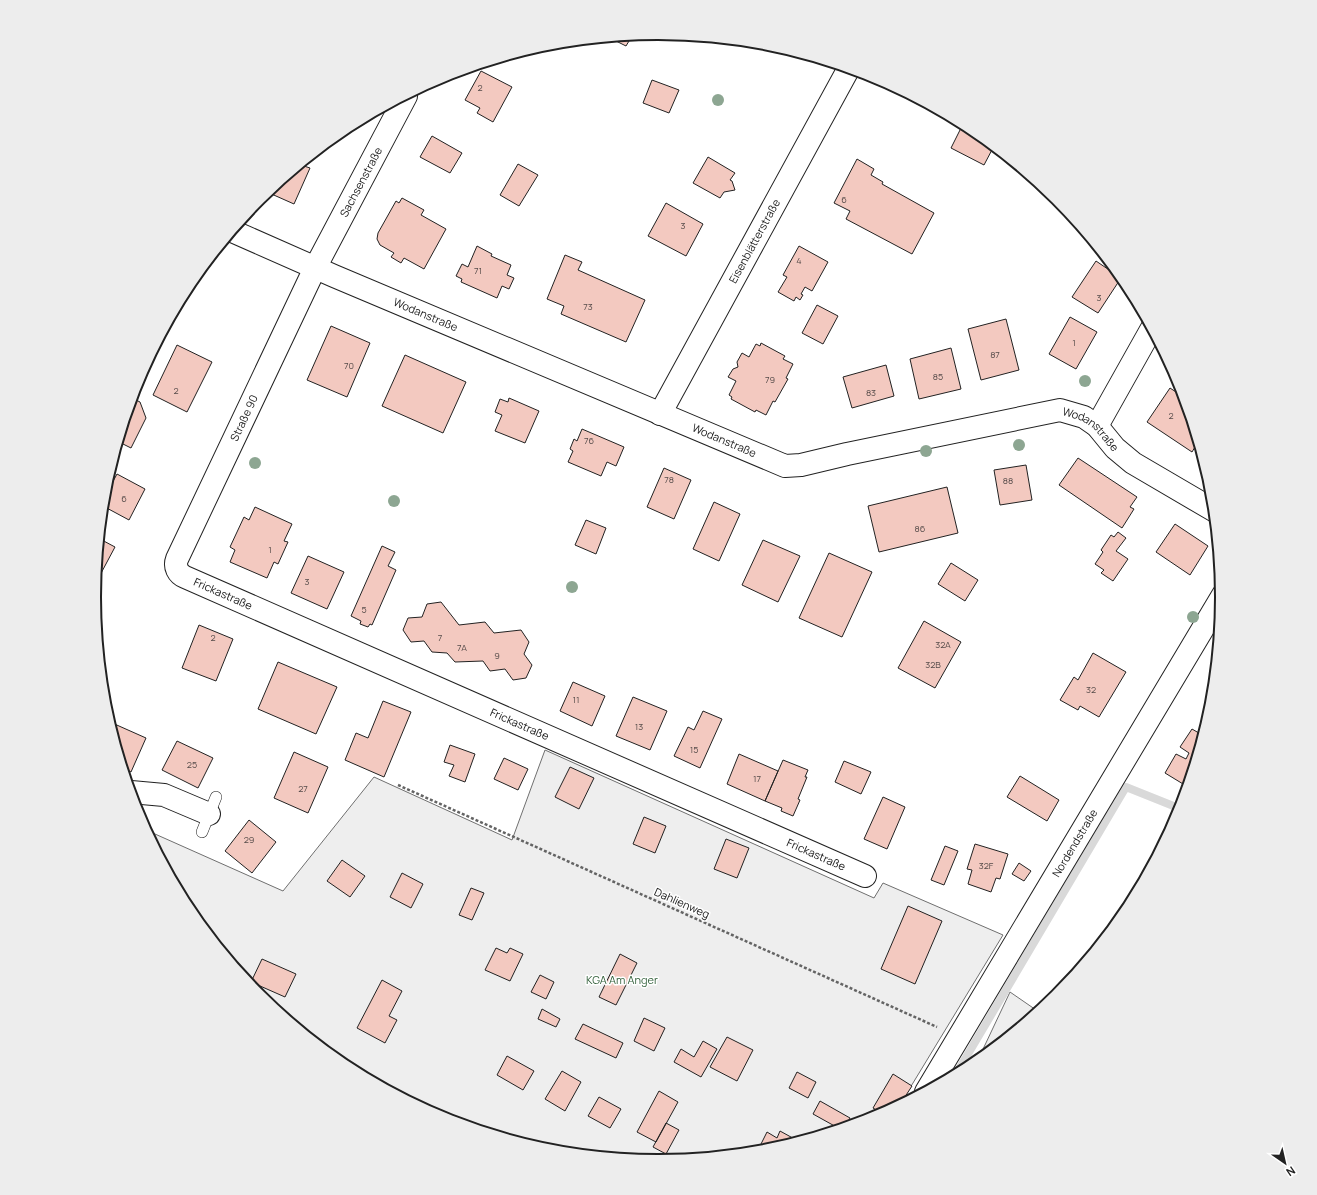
<svg xmlns="http://www.w3.org/2000/svg" width="1317" height="1195" viewBox="0 0 1317 1195" font-family="Manrope,sans-serif">
  <style>
    .green { fill: #eee; stroke: #6f6f6f }
    .lines { fill: none; stroke-linecap: round; stroke-linejoin: round }
    .stream { stroke: #d9d9d9; stroke-width: 8 }
    .building { fill: #f3c9c0; stroke: #222 }
    .service-casing { stroke: #222; stroke-width: 12 }
    .minor-casing { stroke: #222; stroke-width: 24 }
    .path { stroke: #646464; stroke-width: 2.5; stroke-dasharray: 3 2; stroke-linecap: butt }
    .service { stroke: #fff; stroke-width: 11 }
    .minor { stroke: #fff; stroke-width: 22 }
    .tree { fill: #8da692 }
    .labels { text-anchor: middle; stroke-width: 3; stroke-linejoin: round; paint-order: stroke }
    .number-label { font-size: 9px; fill: #564c4a }
    .street-label { font-size: 11px; fill: #222; stroke: #fff }
    .park-label { font-size: 11px; fill: #2f5e38; stroke: #fff }
    .rim { fill: none; stroke: #222; stroke-width: 2 }
  </style>
  <rect width="100%" height="100%" fill="#fff"/>
  <path class="green" d="M545,750L874,898L883,883L1003,935L899,1106L874,1119L768,1151L658,1162L548,1151L442,1119L345,1067L259,996L189,911L146,830L283,891L374,777L512,840Z
    M1010,992L1039,1012L976,1064Z"/>
  <g class="lines">
    <path class="stream" d="M955,1076L1126,787L1181,809"/>
  </g>
  <path class="building" d="M632,36L626,46L610,38Z
    M481,71L512,87L493,122L477,113L480,108L465,100Z
    M652,80L679,90L669,113L643,103Z
    M963,124L972,128L994,146L984,165L951,148Z
    M432,136L462,153L450,173L420,157Z
    M708,157L735,173L730,180L732,181L735,190L724,192L720,198L693,183Z
    M857,159L874,169L871,175L883,182L882,184L934,213L912,254L846,219L850,211L834,203Z
    M518,164L538,175L519,206L500,195Z
    M301,165L310,168L294,204L267,192Z
    M402,198L424,210L421,215L446,229L424,269L404,258L401,263L391,257L394,253L380,245L377,239L378,233L396,201L399,203Z
    M666,203L703,224L686,256L648,236Z
    M477,246L492,254L491,256L511,265L507,275L514,278L509,289L502,286L497,298L461,282L462,279L456,276L462,264L468,267Z
    M799,246L828,262L812,291L805,287L801,294L803,295L800,300L796,297L794,301L778,292L787,277L783,275Z
    M565,255L582,262L578,270L645,300L626,342L561,314L564,306L547,299Z
    M1096,261L1121,278L1098,313L1072,297Z
    M817,305L838,316L823,344L802,333Z
    M1070,317L1097,332L1076,369L1049,354Z
    M1006,319L1019,370L981,380L968,329Z
    M331,326L370,343L347,397L307,380Z
    M761,343L785,356L783,359L793,364L786,378L788,379L775,402L773,401L766,415L756,410L755,412L731,399L732,397L729,395L736,381L728,377L733,369L738,367L737,362L742,353L749,357L756,344L760,346Z
    M177,345L212,362L187,412L153,395Z
    M951,348L961,389L919,399L910,359Z
    M405,355L466,382L443,433L382,406Z
    M886,365L894,396L852,408L843,377Z
    M1170,388L1185,398L1198,442L1192,452L1147,422Z
    M132,398L140,402L146,418L131,448L119,442Z
    M509,398L539,411L525,443L495,431L502,415L495,412L500,399L508,402Z
    M582,429L624,447L616,466L607,462L601,476L568,462L573,451L570,449L574,439L577,441Z
    M1078,458L1137,497L1130,507L1134,509L1122,528L1059,485Z
    M1026,465L1032,500L1000,505L994,470Z
    M664,468L691,480L674,519L647,507Z
    M117,474L145,489L129,520L103,506L104,498Z
    M947,487L958,533L879,552L868,506Z
    M714,502L740,514L719,561L693,549Z
    M255,507L292,524L284,541L288,542L278,564L274,562L267,578L230,562L235,550L230,547L244,517L249,520Z
    M586,520L606,528L596,554L575,545Z
    M1175,524L1208,546L1190,575L1156,552Z
    M1118,532L1126,538L1116,551L1128,559L1113,581L1101,573L1104,570L1095,564L1103,552L1101,550L1111,535L1114,537Z
    M100,539L115,547L99,577L96,575Z
    M763,540L800,556L778,602L742,585Z
    M382,546L395,552L388,566L396,570L372,625L370,624L368,627L360,624L361,621L351,616Z
    M829,553L872,572L842,637L799,618Z
    M308,556L344,572L327,609L291,593Z
    M951,563L978,580L965,601L938,584Z
    M441,602L459,625L485,622L494,633L521,630L529,642L524,654L532,665L526,678L513,680L505,669L490,671L483,661L455,662L447,653L432,652L424,641L411,642L403,630L408,618L422,617L427,604Z
    M924,621L961,642L935,688L898,668Z
    M199,625L233,639L216,681L182,668Z
    M1093,653L1126,672L1099,717L1080,706L1078,710L1060,700L1074,677L1078,680Z
    M278,662L337,687L316,734L258,709Z
    M573,682L605,696L592,726L560,711Z
    M1214,690L1212,707L1206,703Z
    M633,697L667,711L650,750L616,736Z
    M383,701L411,712L384,777L345,760L356,733L368,738Z
    M703,711L722,719L700,768L674,756L688,727L694,730Z
    M110,722L146,738L131,772L123,768Z
    M1192,729L1204,736L1188,787L1165,773L1176,754L1186,759L1189,753L1180,747Z
    M177,741L213,758L198,788L162,770Z
    M450,745L475,754L465,782L449,776L454,765L444,762Z
    M294,752L328,767L308,813L274,798Z
    M739,754L778,771L765,801L727,784Z
    M504,758L528,769L518,790L494,779Z
    M783,760L808,770L805,777H807L798,799L800,800L793,816L781,811L782,808L765,801Z
    M844,761L871,772L861,794L835,782Z
    M570,767L594,778L579,809L555,797Z
    M1020,776L1059,800L1047,821L1007,797Z
    M883,797L905,807L887,849L864,839Z
    M644,817L666,826L655,853L633,844Z
    M249,820L276,842L252,873L225,851Z
    M726,839L749,848L737,878L714,869Z
    M975,844L1008,854L1000,879L996,878L991,892L968,884L972,870L967,869Z
    M945,846L958,851L944,885L931,880Z
    M342,860L365,876L350,897L327,881Z
    M1019,863L1031,871L1024,881L1012,874Z
    M402,873L423,884L411,908L390,897Z
    M471,888L484,893L472,920L459,915Z
    M908,906L942,921L915,984L881,969Z
    M496,948L507,953L510,948L523,954L510,981L485,970Z
    M620,954L637,963L616,1005L599,997Z
    M262,959L296,974L285,997L251,982Z
    M540,975L554,982L546,999L531,992Z
    M382,980L402,991L389,1016L397,1020L385,1043L357,1028Z
    M542,1009L560,1019L556,1027L538,1019Z
    M644,1018L665,1028L654,1051L634,1041Z
    M583,1024L623,1043L616,1058L575,1039Z
    M727,1037L753,1050L737,1081L710,1067Z
    M703,1041L717,1049L701,1077L674,1062L681,1049L694,1057Z
    M507,1056L534,1071L523,1090L497,1075Z
    M562,1071L581,1082L565,1111L545,1099Z
    M797,1072L816,1082L808,1098L789,1088Z
    M893,1074L912,1086L899,1106L883,1114L873,1108Z
    M659,1091L678,1102L656,1142L637,1132Z
    M599,1097L621,1109L610,1128L588,1116Z
    M820,1101L850,1118L845,1128L840,1129L813,1114Z
    M666,1123L679,1130L666,1154L653,1147Z
    M780,1131L800,1142L768,1151L757,1152L767,1132L777,1138Z"/>
  <g class="lines">
    <defs>
      <path id="service" d="M202,832L216,797"/>
      <g id="minor">
        <path id="s1" d="M406,96L315,268L177,559C174,567 178,574 185,577L865,876"/>
        <path id="s2" d="M232,231L334,276L785,466L801,465L847,454L1060,410L1084,417L1097,426L1115,448L1133,463L1215,511"/>
        <path id="s3" d="M660,414L849,68"/>
        <path d="M1097,426L1152,328"/>
        <path d="M131,792L164,795L209,814"/>
        <path id="s4" d="M926,1092L1223,595"/>
      </g>
    </defs>
    <use href="#service" class="service-casing"/>
    <use href="#minor" class="minor-casing"/>
    <path class="path" d="M398,785L937,1027"/>
    <use href="#service" class="service"/>
    <use href="#minor" class="minor"/>
  </g>
  <g class="tree">
    <circle cx="718" cy="100" r="6"/>
    <circle cx="1085" cy="381" r="6"/>
    <circle cx="1019" cy="445" r="6"/>
    <circle cx="926" cy="451" r="6"/>
    <circle cx="255" cy="463" r="6"/>
    <circle cx="394" cy="501" r="6"/>
    <circle cx="572" cy="587" r="6"/>
    <circle cx="1193" cy="617" r="6"/>
  </g>
  <g class="labels">
    <g class="number-label">
      <text x="480" y="91">2</text>
      <text x="844" y="203">6</text>
      <text x="683" y="229">3</text>
      <text x="799" y="264">4</text>
      <text x="478" y="274">71</text>
      <text x="1099" y="301">3</text>
      <text x="588" y="310">73</text>
      <text x="1074" y="346">1</text>
      <text x="995" y="358">87</text>
      <text x="349" y="369">70</text>
      <text x="938" y="380">85</text>
      <text x="770" y="383">79</text>
      <text x="176" y="394">2</text>
      <text x="871" y="396">83</text>
      <text x="1171" y="419">2</text>
      <text x="589" y="444">76</text>
      <text x="669" y="483">78</text>
      <text x="1008" y="484">88</text>
      <text x="124" y="502">6</text>
      <text x="920" y="532">86</text>
      <text x="270" y="553">1</text>
      <text x="307" y="585">3</text>
      <text x="364" y="613">5</text>
      <text x="213" y="641">2</text>
      <text x="440" y="641">7</text>
      <text x="943" y="648">32A</text>
      <text x="462" y="651">7A</text>
      <text x="497" y="659">9</text>
      <text x="933" y="668">32B</text>
      <text x="1091" y="693">32</text>
      <text x="576" y="703">11</text>
      <text x="639" y="730">13</text>
      <text x="694" y="753">15</text>
      <text x="192" y="768">25</text>
      <text x="757" y="782">17</text>
      <text x="303" y="792">27</text>
      <text x="249" y="843">29</text>
      <text x="986" y="869">32F</text>
    </g>
    <g class="street-label">
      <text transform="translate(361 182) rotate(-62)" y="4">Sachsenstraße</text>
      <text dy="4" stroke="none"><textPath href="#s3" startOffset="197">Eisenblätterstraße</textPath></text>
      <text dy="4" stroke="none"><textPath href="#s2" startOffset="211">Wodanstraße</textPath></text>
      <text transform="translate(244 418) rotate(-65)" y="4">Straße 90</text>
      <text dy="4" stroke="none"><textPath href="#s2" startOffset="919">Wodanstraße</textPath></text>
      <text dy="4" stroke="none"><textPath href="#s2" startOffset="535">Wodanstraße</textPath></text>
      <text dy="4" stroke="none"><textPath href="#s1" startOffset="580">Frickastraße</textPath></text>
      <text dy="4" stroke="none"><textPath href="#s1" startOffset="904">Frickastraße</textPath></text>
      <text dy="4" stroke="none"><textPath href="#s4" startOffset="290">Nordendstraße</textPath></text>
      <text dy="4" stroke="none"><textPath href="#s1" startOffset="1228">Frickastraße</textPath></text>
      <text transform="translate(682 903) rotate(24)" y="4">Dahlienweg</text>
    </g>
    <g class="park-label">
      <text x="622" y="984">KGA Am Anger</text>
    </g>
  </g>
  <path d="M0 0H1317V1195H0ZM101 597a557 557 0 1 1 1114 0a557 557 0 1 1-1114 0Z" fill="#ededed" fill-rule="evenodd"/>
  <path class="rim" d="M101 597a557 557 0 1 1 1114 0a557 557 0 1 1-1114 0Z"/>
  <g transform="translate(1285 1163) rotate(146)" stroke="#ffffff" stroke-width="3" paint-order="stroke">
  <path d="M0-3L7 15L0 10L-7 15Z" fill="#222222"/>
  <text y="-6" font-size="11" font-weight="bold" text-anchor="middle" fill="#222222">N</text>
  </g>
</svg>
